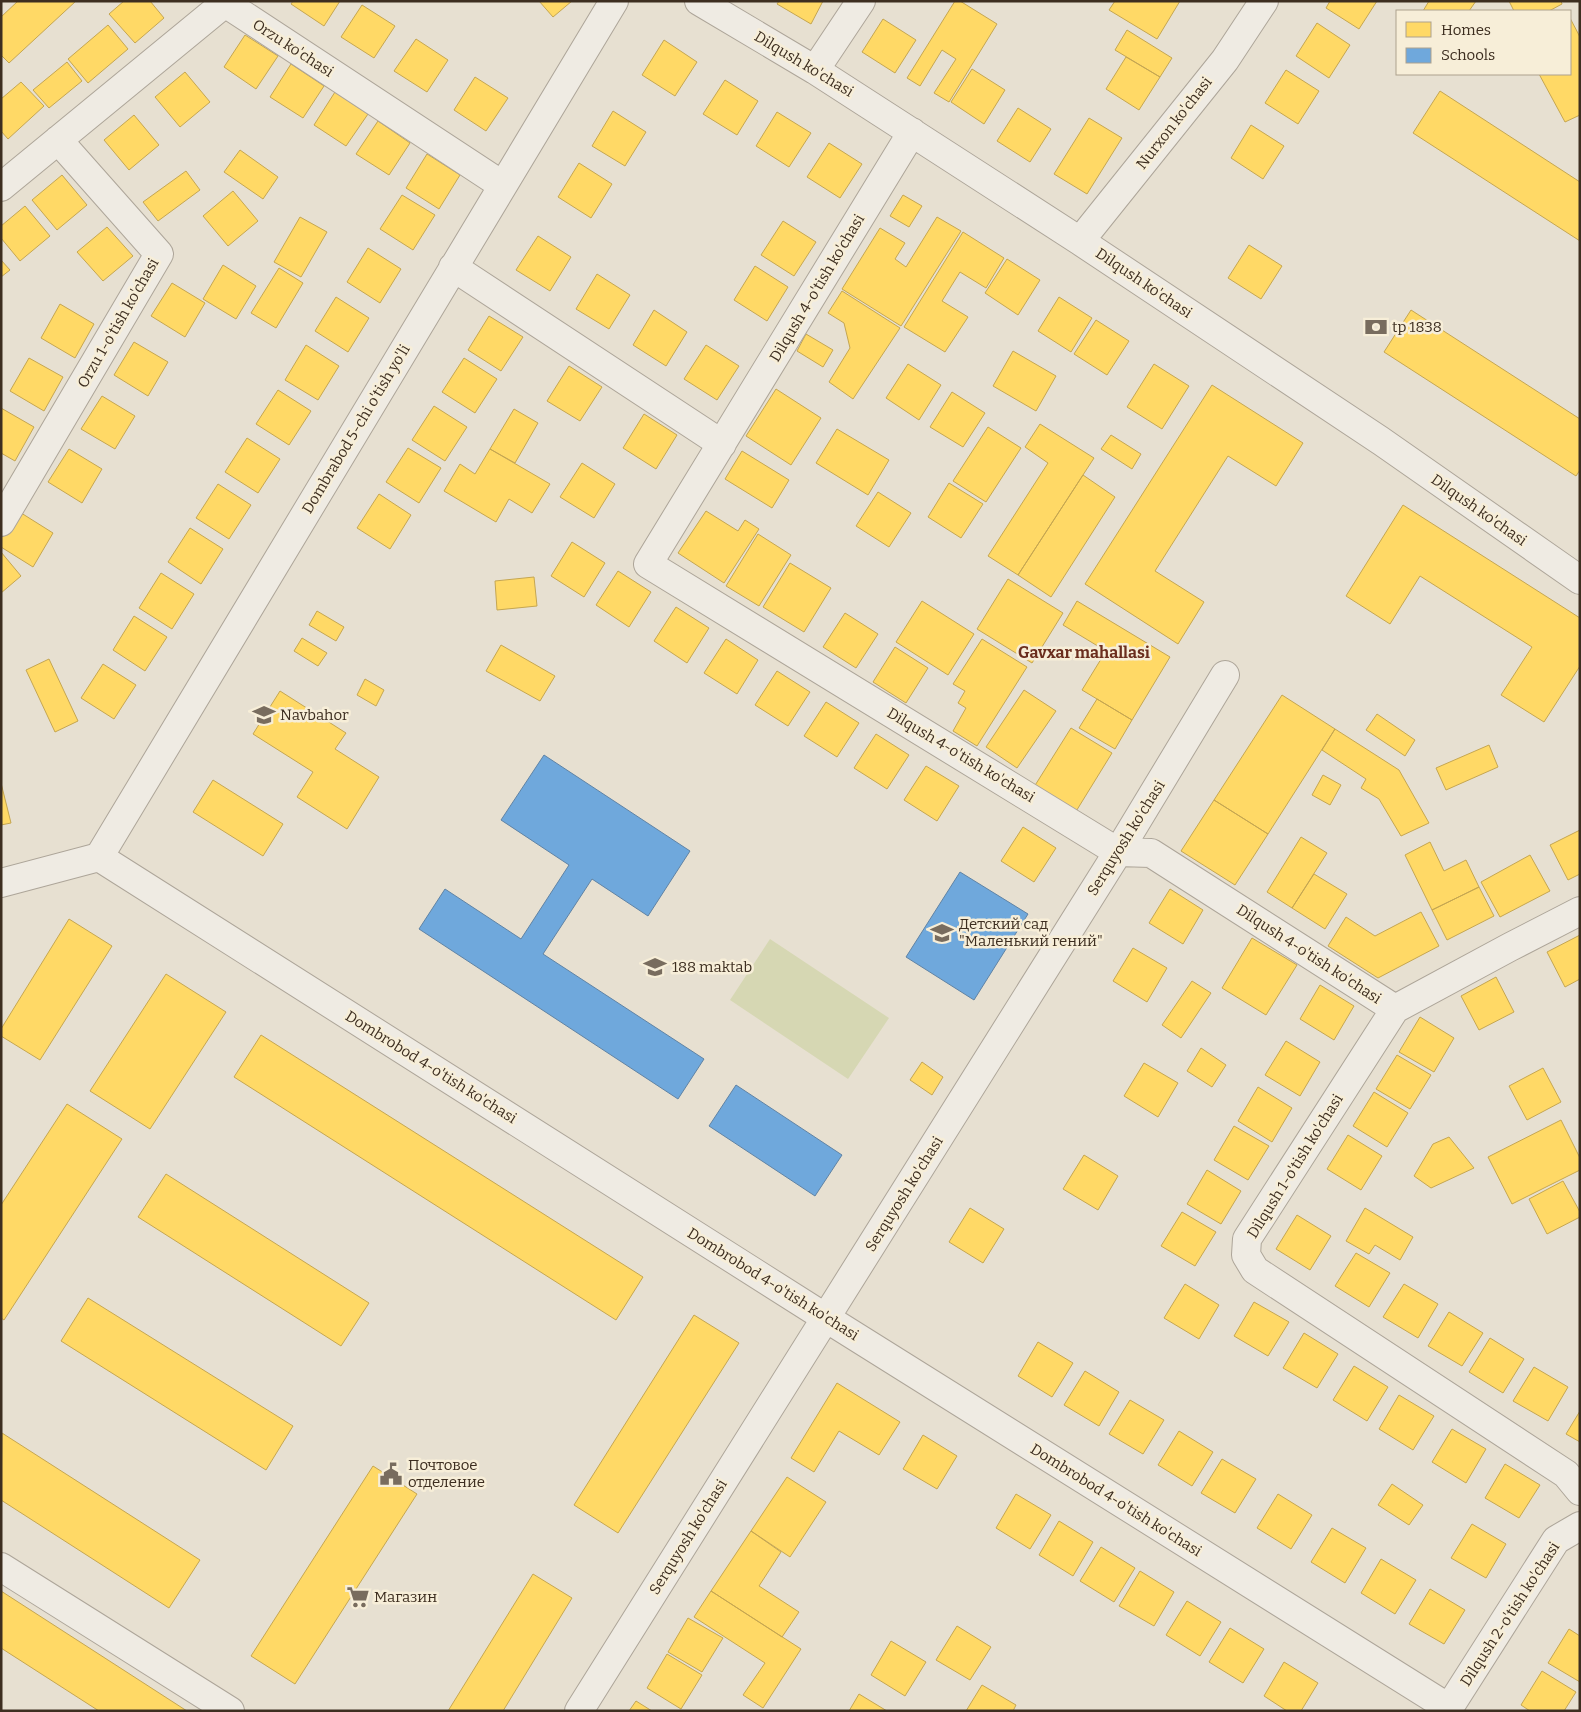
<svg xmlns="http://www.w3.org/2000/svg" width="1581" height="1712" viewBox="0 0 1581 1712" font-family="Bitter,serif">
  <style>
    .green { fill: #d6d7b3 }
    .homes { fill: #ffd966; stroke: #c5a651 }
    .schools { fill: #6fa8dc; stroke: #6083a4 }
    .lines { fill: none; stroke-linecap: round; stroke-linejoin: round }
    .minor-casing { stroke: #ada599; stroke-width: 30 }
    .minor { stroke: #efebe3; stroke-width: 28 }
    .labels { text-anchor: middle; stroke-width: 5; stroke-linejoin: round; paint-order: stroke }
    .street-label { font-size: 15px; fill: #3d2e20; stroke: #f7eed8 }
    .poi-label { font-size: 15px; fill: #3d2e20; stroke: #f7eed8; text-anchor: start }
    .neighbourhood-label { font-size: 16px; font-weight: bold; fill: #6b2e1e; stroke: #f7eed8 }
  </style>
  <rect width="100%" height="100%" fill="#e7e0d1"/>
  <path class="green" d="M770,939L889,1018L848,1079L730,1000Z"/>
  <path class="homes" d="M18,1H76L9,63L1,55V17Z
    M124,1H150L164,18L135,43L109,14Z
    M293,1H340L324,26L291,4Z
    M539,1H572L553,17Z
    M779,1H823L811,24L777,4Z
    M955,1H960L997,24L949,102L934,93L956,59L942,50L920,86L907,78Z
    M1115,1H1180L1157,39L1109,10Z
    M1330,1H1377L1359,29L1326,8Z
    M1429,1H1476L1469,11H1423Z
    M1509,1H1561L1562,4L1549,11H1514Z
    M362,5L395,26L374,58L341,37Z
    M1570,18L1580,37V115L1565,122L1539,74H1570Z
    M883,19L916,40L895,73L862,52Z
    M1317,23L1350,45L1329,78L1296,56Z
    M108,25L128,49L88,83L68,59Z
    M1127,30L1172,58L1160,77L1115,50Z
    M245,35L278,56L256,89L224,67Z
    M416,39L448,60L427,92L394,71Z
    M664,40L697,62L675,96L642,75Z
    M1126,57L1160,77L1139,110L1106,89Z
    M67,62L82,81L49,108L33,90Z
    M291,64L324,86L303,118L270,97Z
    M972,69L1005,90L984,124L951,102Z
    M1286,70L1319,91L1298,124L1265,103Z
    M185,72L210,102L180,127L155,97Z
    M475,77L508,98L486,131L454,110Z
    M725,80L758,101L737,135L703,114Z
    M21,82L44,106L8,139L1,131V99Z
    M1440,91L1580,182V241L1413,133Z
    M335,92L368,114L346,146L314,125Z
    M1018,108L1051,129L1030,162L997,141Z
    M613,111L646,132L625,166L592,146Z
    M777,112L811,133L789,167L756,146Z
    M134,115L159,145L129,170L104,140Z
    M1089,118L1122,138L1087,194L1054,174Z
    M378,121L410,143L389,175L356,154Z
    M1251,125L1284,146L1263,179L1231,158Z
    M829,143L862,164L840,198L807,177Z
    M240,150L278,177L263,199L224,172Z
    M427,154L460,175L439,209L406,188Z
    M579,163L612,184L591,218L558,197Z
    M186,171L200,190L158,221L143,202Z
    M62,175L87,205L57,230L32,200Z
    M233,191L258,221L228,246L203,216Z
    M402,195L435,215L413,250L380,229Z
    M903,195L922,206L909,227L890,216Z
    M25,206L50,236L20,261L1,238V226Z
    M300,217L327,232L301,277L274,262Z
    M937,217L961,231L901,326L842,289L880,228L905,243L895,259L906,267Z
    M783,221L816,242L794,276L761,255Z
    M107,227L133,256L103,281L77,252Z
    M963,232L1004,258L986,288L960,272L942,301L968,317L945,352L904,327Z
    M538,236L571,257L550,291L516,270Z
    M1249,245L1282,266L1261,299L1228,278Z
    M368,248L401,269L380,303L347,282Z
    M1007,259L1040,280L1018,315L985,293Z
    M1,260L10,270L1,277Z
    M223,265L256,286L236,319L203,299Z
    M755,266L788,287L767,321L734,300Z
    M279,268L303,283L276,328L251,313Z
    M597,274L630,295L609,329L576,309Z
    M172,283L205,303L185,337L151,316Z
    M842,291L900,328L853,399L829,382L850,348L844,323L828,313Z
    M336,297L369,318L348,352L315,331Z
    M1059,297L1092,318L1071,352L1038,331Z
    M60,304L94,324L75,358L41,338Z
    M654,310L687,332L666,366L633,345Z
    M1411,310L1580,419V470L1576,476L1384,352Z
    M489,316L523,337L501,371L468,350Z
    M1096,320L1129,341L1107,375L1074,354Z
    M806,334L833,350L823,367L797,351Z
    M134,342L168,362L148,396L114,375Z
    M306,345L339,366L318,400L285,380Z
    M706,345L739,366L717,400L684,379Z
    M1013,351L1056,376L1036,411L993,386Z
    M29,358L63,377L44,411L10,391Z
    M464,358L497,379L475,413L442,392Z
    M908,364L941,385L919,420L886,398Z
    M1154,364L1189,386L1162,429L1127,407Z
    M569,366L602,387L580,421L547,401Z
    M1212,385L1303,443L1276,486L1228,456L1155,571L1204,602L1178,644L1085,584Z
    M776,389L821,418L791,465L746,436Z
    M278,390L311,411L289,445L256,424Z
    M952,392L985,413L963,447L930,427Z
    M102,396L135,416L115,449L81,429Z
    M434,406L467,427L445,461L412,440Z
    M1,408L34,427L15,461L1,453Z
    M514,409L538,423L515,463L490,449Z
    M644,414L677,435L656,469L623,448Z
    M1040,424L1094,458L1018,575L988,556L1048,463L1025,447Z
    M988,427L1021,448L986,502L953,481Z
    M837,429L889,460L868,495L816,463Z
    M1111,435L1141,454L1132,469L1101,449Z
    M247,438L280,459L258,493L225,472Z
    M408,448L441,468L419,503L386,482Z
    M69,449L102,469L82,503L48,482Z
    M490,449L550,484L532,513L509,499L496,522L444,491L460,464L475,474Z
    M742,451L789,480L772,508L725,479Z
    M582,463L615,484L594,518L560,497Z
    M1083,475L1115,497L1051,597L1018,575Z
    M949,483L983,504L961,538L928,517Z
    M218,484L251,505L229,539L196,518Z
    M878,492L911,513L889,547L856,526Z
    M379,494L411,515L390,549L357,528Z
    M1403,505L1580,618V666L1544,722L1501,695L1532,647L1420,576L1390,624L1346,596Z
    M18,511L53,533L33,567L1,547V538Z
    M706,511L738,531L745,520L759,529L724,583L678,553Z
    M190,528L223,549L201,584L168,562Z
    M758,534L791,555L759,606L726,586Z
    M572,542L605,563L584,597L551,576Z
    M1,552L21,576L1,593Z
    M790,563L831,588L804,632L763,607Z
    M618,571L651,592L629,627L596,605Z
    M161,573L194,594L172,629L139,608Z
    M534,577L537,606L497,610L495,581Z
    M1008,579L1063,613L1032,663L977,629Z
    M922,601L974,634L948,675L896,642Z
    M1077,601L1170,657L1132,720L1082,690L1106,651L1063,625Z
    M676,607L709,628L687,663L654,641Z
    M317,611L344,627L336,641L309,625Z
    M845,613L878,634L856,668L823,647Z
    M134,616L167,637L145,671L113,650Z
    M302,638L327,653L318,666L294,651Z
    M726,639L758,660L737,694L704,673Z
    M982,639L1027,667L977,746L953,731L966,708L958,703L965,691L953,684Z
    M501,645L555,676L540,701L486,671Z
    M895,647L928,668L906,703L873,682Z
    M49,659L78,721L55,732L26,670Z
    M103,664L136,685L114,719L81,698Z
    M777,671L810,692L788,726L755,705Z
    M365,679L384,690L376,706L357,695Z
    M1024,690L1056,711L1017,768L986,747Z
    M280,691L346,733L335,749L379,777L347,829L297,797L313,772L253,734Z
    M1282,695L1335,729L1268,834L1214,800Z
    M1097,699L1132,720L1115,749L1079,728Z
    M826,702L859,723L837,757L804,736Z
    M1377,714L1415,740L1405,756L1366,730Z
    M1071,728L1112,753L1075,813L1034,787Z
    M1335,729L1399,770L1429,823L1401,836L1379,799L1361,788L1366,779L1322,750Z
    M876,734L909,755L887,789L854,768Z
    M1489,745L1498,767L1446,790L1436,768Z
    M926,766L959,786L937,821L904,800Z
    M1323,775L1341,785L1330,805L1312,795Z
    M213,780L283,824L263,856L193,812Z
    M1,783L11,823L1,825Z
    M1214,800L1268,834L1235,885L1181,851Z
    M1023,827L1056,848L1034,882L1001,861Z
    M1580,830V874L1568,880L1550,845Z
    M1301,837L1327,853L1292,908L1267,892Z
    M1430,842L1444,871L1466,860L1479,887L1432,910L1405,855Z
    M1530,855L1550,891L1500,917L1481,882Z
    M1314,874L1347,894L1325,929L1292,908Z
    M1479,887L1494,916L1447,940L1432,910Z
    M1170,889L1203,910L1183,944L1149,923Z
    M1421,912L1439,946L1378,978L1328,946L1346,917L1375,936Z
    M69,919L112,946L40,1060L1,1036V1029Z
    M1580,935V979L1565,987L1547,952Z
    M1252,938L1297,965L1266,1015L1222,988Z
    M1133,948L1167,968L1147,1002L1113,981Z
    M166,974L226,1012L150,1129L90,1091Z
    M1496,977L1514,1012L1479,1030L1461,996Z
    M1192,981L1211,993L1181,1038L1162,1025Z
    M1320,985L1354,1006L1334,1040L1300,1019Z
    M1420,1017L1454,1038L1434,1072L1399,1052Z
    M261,1035L643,1277L616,1320L234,1077Z
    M1286,1041L1320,1062L1300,1096L1265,1075Z
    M1201,1048L1226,1065L1212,1087L1187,1071Z
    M1397,1055L1431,1075L1410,1109L1376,1089Z
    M922,1062L943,1077L932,1095L910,1080Z
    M1144,1063L1178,1083L1158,1117L1124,1096Z
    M1543,1068L1561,1102L1527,1120L1509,1086Z
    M1258,1087L1292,1108L1272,1142L1238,1121Z
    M1374,1092L1408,1113L1387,1147L1353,1126Z
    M67,1104L122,1139L4,1320L1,1318V1205Z
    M1561,1120L1580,1158V1170L1512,1204L1488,1157Z
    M1234,1126L1269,1146L1248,1180L1214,1160Z
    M1348,1135L1382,1156L1361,1190L1327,1169Z
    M1449,1137L1474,1168L1431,1188L1414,1176L1433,1144Z
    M1084,1155L1118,1176L1098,1210L1063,1189Z
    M1207,1170L1241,1191L1221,1224L1187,1204Z
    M166,1174L369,1303L341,1346L138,1217Z
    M1563,1181L1580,1212V1217L1547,1234L1529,1199Z
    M970,1208L1004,1229L983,1263L949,1242Z
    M1365,1208L1413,1237L1400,1260L1375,1245L1369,1254L1346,1241Z
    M1182,1212L1216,1232L1195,1266L1161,1246Z
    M1297,1215L1331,1236L1310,1270L1276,1249Z
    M1356,1253L1390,1273L1369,1307L1335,1286Z
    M1185,1284L1219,1305L1199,1339L1164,1318Z
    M1404,1284L1438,1304L1418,1338L1383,1317Z
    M88,1298L293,1426L266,1470L61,1341Z
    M1254,1302L1289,1322L1268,1356L1234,1336Z
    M1449,1312L1483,1333L1462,1366L1428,1346Z
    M694,1315L739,1343L618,1533L574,1505Z
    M1304,1333L1338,1354L1317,1388L1283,1368Z
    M1490,1338L1524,1359L1503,1393L1469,1372Z
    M1038,1342L1073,1363L1052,1397L1018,1376Z
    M1354,1366L1388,1387L1367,1421L1333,1400Z
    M1534,1367L1568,1387L1548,1421L1513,1401Z
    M1085,1371L1119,1392L1099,1426L1064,1405Z
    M837,1383L900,1422L879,1455L839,1431L814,1472L791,1458Z
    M1399,1395L1434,1416L1413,1450L1379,1429Z
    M1130,1400L1164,1420L1143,1454L1109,1434Z
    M1580,1411V1442L1566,1434Z
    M1452,1429L1486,1449L1466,1483L1432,1462Z
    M1179,1431L1213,1452L1192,1486L1158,1465Z
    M2,1433L200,1560L169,1608L1,1500Z
    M923,1435L957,1456L937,1489L903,1469Z
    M1222,1459L1256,1479L1235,1513L1201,1493Z
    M1505,1464L1540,1485L1519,1518L1485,1498Z
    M373,1466L417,1494L295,1684L251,1656Z
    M787,1477L826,1502L790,1557L751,1531Z
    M1392,1484L1423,1505L1409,1525L1378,1505Z
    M1016,1494L1051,1515L1030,1549L996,1528Z
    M1278,1494L1312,1515L1291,1549L1257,1528Z
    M1059,1521L1093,1542L1073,1576L1039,1555Z
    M1472,1524L1506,1544L1486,1578L1451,1558Z
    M1332,1528L1366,1548L1345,1583L1311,1562Z
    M751,1531L781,1552L759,1586L799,1612L782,1637L711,1591Z
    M1101,1547L1135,1568L1114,1602L1080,1581Z
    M1381,1559L1416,1580L1395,1614L1361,1593Z
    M1140,1571L1174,1592L1154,1626L1119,1606Z
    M533,1574L572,1598L503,1711H448Z
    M1430,1589L1465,1610L1444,1644L1409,1624Z
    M1,1591L187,1711H99L1,1648Z
    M711,1591L801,1649L763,1708L743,1695L765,1663L694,1617Z
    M1187,1601L1221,1622L1200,1656L1166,1635Z
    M688,1618L723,1638L702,1672L668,1652Z
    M957,1626L991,1647L970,1680L936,1660Z
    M1230,1628L1264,1649L1243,1683L1209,1662Z
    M1569,1629L1580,1636V1682L1548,1663Z
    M891,1641L926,1662L905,1696L871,1675Z
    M667,1654L702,1675L681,1709L647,1688Z
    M1284,1662L1318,1683L1301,1711H1287L1264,1696Z
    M1542,1671L1576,1692L1564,1711H1530L1521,1705Z
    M982,1685L1016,1705L1013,1711H966Z
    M859,1694L887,1711H849Z
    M636,1701L652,1711H629Z"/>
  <path class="schools" d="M544,755L690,851L648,916L592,879L543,954L704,1059L678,1099L419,929L445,889L521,939L569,865L501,820Z
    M960,872L1028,914L974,1000L906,957Z
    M736,1085L842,1155L815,1196L709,1126Z"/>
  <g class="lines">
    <defs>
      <path id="minor" d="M699,1L815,70L1080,241L1381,441L1580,580
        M815,70L861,1
        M912,132L648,564L1118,852L1151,853L1395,1009
        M1,187L225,3L502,185
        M1080,241L1225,60L1264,1
        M453,267L722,444
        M1,522L159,254L58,140
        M99,857L826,1318L1449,1708
        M99,857L614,1
        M1,883L99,857
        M1580,911L1510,947L1395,1009L1247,1239L1246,1255L1255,1270L1566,1474L1580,1491
        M1,1567L230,1711
        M579,1711L1118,852L1225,675
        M1447,1711L1556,1540L1580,1526"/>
    </defs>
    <use href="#minor" class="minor-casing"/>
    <use href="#minor" class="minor"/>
  </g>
  <defs>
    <symbol id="bank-bare" viewBox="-9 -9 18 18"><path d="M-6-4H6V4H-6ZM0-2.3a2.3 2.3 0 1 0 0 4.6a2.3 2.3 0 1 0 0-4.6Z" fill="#786c5e" stroke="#f7eed8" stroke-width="2.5" paint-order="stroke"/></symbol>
    <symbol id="school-bare" viewBox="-9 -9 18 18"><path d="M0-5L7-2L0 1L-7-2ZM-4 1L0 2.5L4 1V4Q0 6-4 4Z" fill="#786c5e" stroke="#f7eed8" stroke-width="2.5" paint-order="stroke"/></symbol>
    <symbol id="civic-bare" viewBox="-9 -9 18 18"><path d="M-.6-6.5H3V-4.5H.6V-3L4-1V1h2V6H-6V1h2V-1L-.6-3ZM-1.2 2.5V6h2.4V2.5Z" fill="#786c5e" stroke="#f7eed8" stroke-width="2.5" paint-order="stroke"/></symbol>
    <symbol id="supermarket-bare" viewBox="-9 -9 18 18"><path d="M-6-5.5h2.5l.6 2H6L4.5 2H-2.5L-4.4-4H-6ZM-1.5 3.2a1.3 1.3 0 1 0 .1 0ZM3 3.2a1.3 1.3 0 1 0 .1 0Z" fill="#786c5e" stroke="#f7eed8" stroke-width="2.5" paint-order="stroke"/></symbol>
  </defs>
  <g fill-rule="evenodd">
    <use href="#bank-bare" x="1360" y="311" width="32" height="32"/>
    <use href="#school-bare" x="248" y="699" width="32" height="32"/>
    <use href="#school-bare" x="926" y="917" width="32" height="32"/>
    <use href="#school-bare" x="639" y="951" width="32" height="32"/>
    <use href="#civic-bare" x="375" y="1458" width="32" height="32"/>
    <use href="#supermarket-bare" x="342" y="1581" width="32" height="32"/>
  </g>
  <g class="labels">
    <g class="street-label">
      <text transform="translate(293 48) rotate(33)" y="5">Orzu ko'chasi</text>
      <text transform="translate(804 64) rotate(31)" y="5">Dilqush ko'chasi</text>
      <text transform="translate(1174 123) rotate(-52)" y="5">Nurxon ko'chasi</text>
      <text transform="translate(1144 283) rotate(34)" y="5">Dilqush ko'chasi</text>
      <text transform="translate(817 288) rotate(-59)" y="5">Dilqush 4-o'tish ko'chasi</text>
      <text transform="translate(118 323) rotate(-60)" y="5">Orzu 1-o'tish ko'chasi</text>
      <text transform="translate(356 429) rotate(-59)" y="5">Dombrabod 5-chi o'tish yo'li</text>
      <text transform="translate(1479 510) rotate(35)" y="5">Dilqush ko'chasi</text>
      <text transform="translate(961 755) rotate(31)" y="5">Dilqush 4-o'tish ko'chasi</text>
      <text transform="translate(1126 838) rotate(-58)" y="5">Serquyosh ko'chasi</text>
      <text transform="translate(1309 954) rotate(33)" y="5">Dilqush 4-o'tish ko'chasi</text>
      <text transform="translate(431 1067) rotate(32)" y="5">Dombrobod 4-o'tish ko'chasi</text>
      <text transform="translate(1295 1166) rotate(-58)" y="5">Dilqush 1-o'tish ko'chasi</text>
      <text transform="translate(904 1194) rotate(-58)" y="5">Serquyosh ko'chasi</text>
      <text transform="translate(773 1284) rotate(32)" y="5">Dombrobod 4-o'tish ko'chasi</text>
      <text transform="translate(1116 1500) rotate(32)" y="5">Dombrobod 4-o'tish ko'chasi</text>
      <text transform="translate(688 1537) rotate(-58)" y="5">Serquyosh ko'chasi</text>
      <text transform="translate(1510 1614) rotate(-57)" y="5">Dilqush 2-o'tish ko'chasi</text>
    </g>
    <g class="poi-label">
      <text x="1392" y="332">tp 1838</text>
      <text x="280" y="720">Navbahor</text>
      <text x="959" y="929">Детский сад<tspan x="959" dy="17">"Маленький гений"</tspan></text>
      <text x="672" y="972">188 maktab</text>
      <text x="408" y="1470">Почтовое<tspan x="408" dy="17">отделение</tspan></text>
      <text x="374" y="1602">Магазин</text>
    </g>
    <g class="neighbourhood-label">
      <text x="1084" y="658">Gavxar mahallasi</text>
    </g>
  </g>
  <rect width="1581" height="1712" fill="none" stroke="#3d2e20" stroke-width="5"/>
  <rect x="1396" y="10" width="175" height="65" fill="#f7eed8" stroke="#ada18e"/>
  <rect x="1406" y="22" width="25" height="15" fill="#ffd966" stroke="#ada18e"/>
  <text x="1441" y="35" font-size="15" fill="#3d2e20">Homes</text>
  <rect x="1406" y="48" width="25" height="15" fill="#6fa8dc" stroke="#ada18e"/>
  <text x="1441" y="60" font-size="15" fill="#3d2e20">Schools</text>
</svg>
